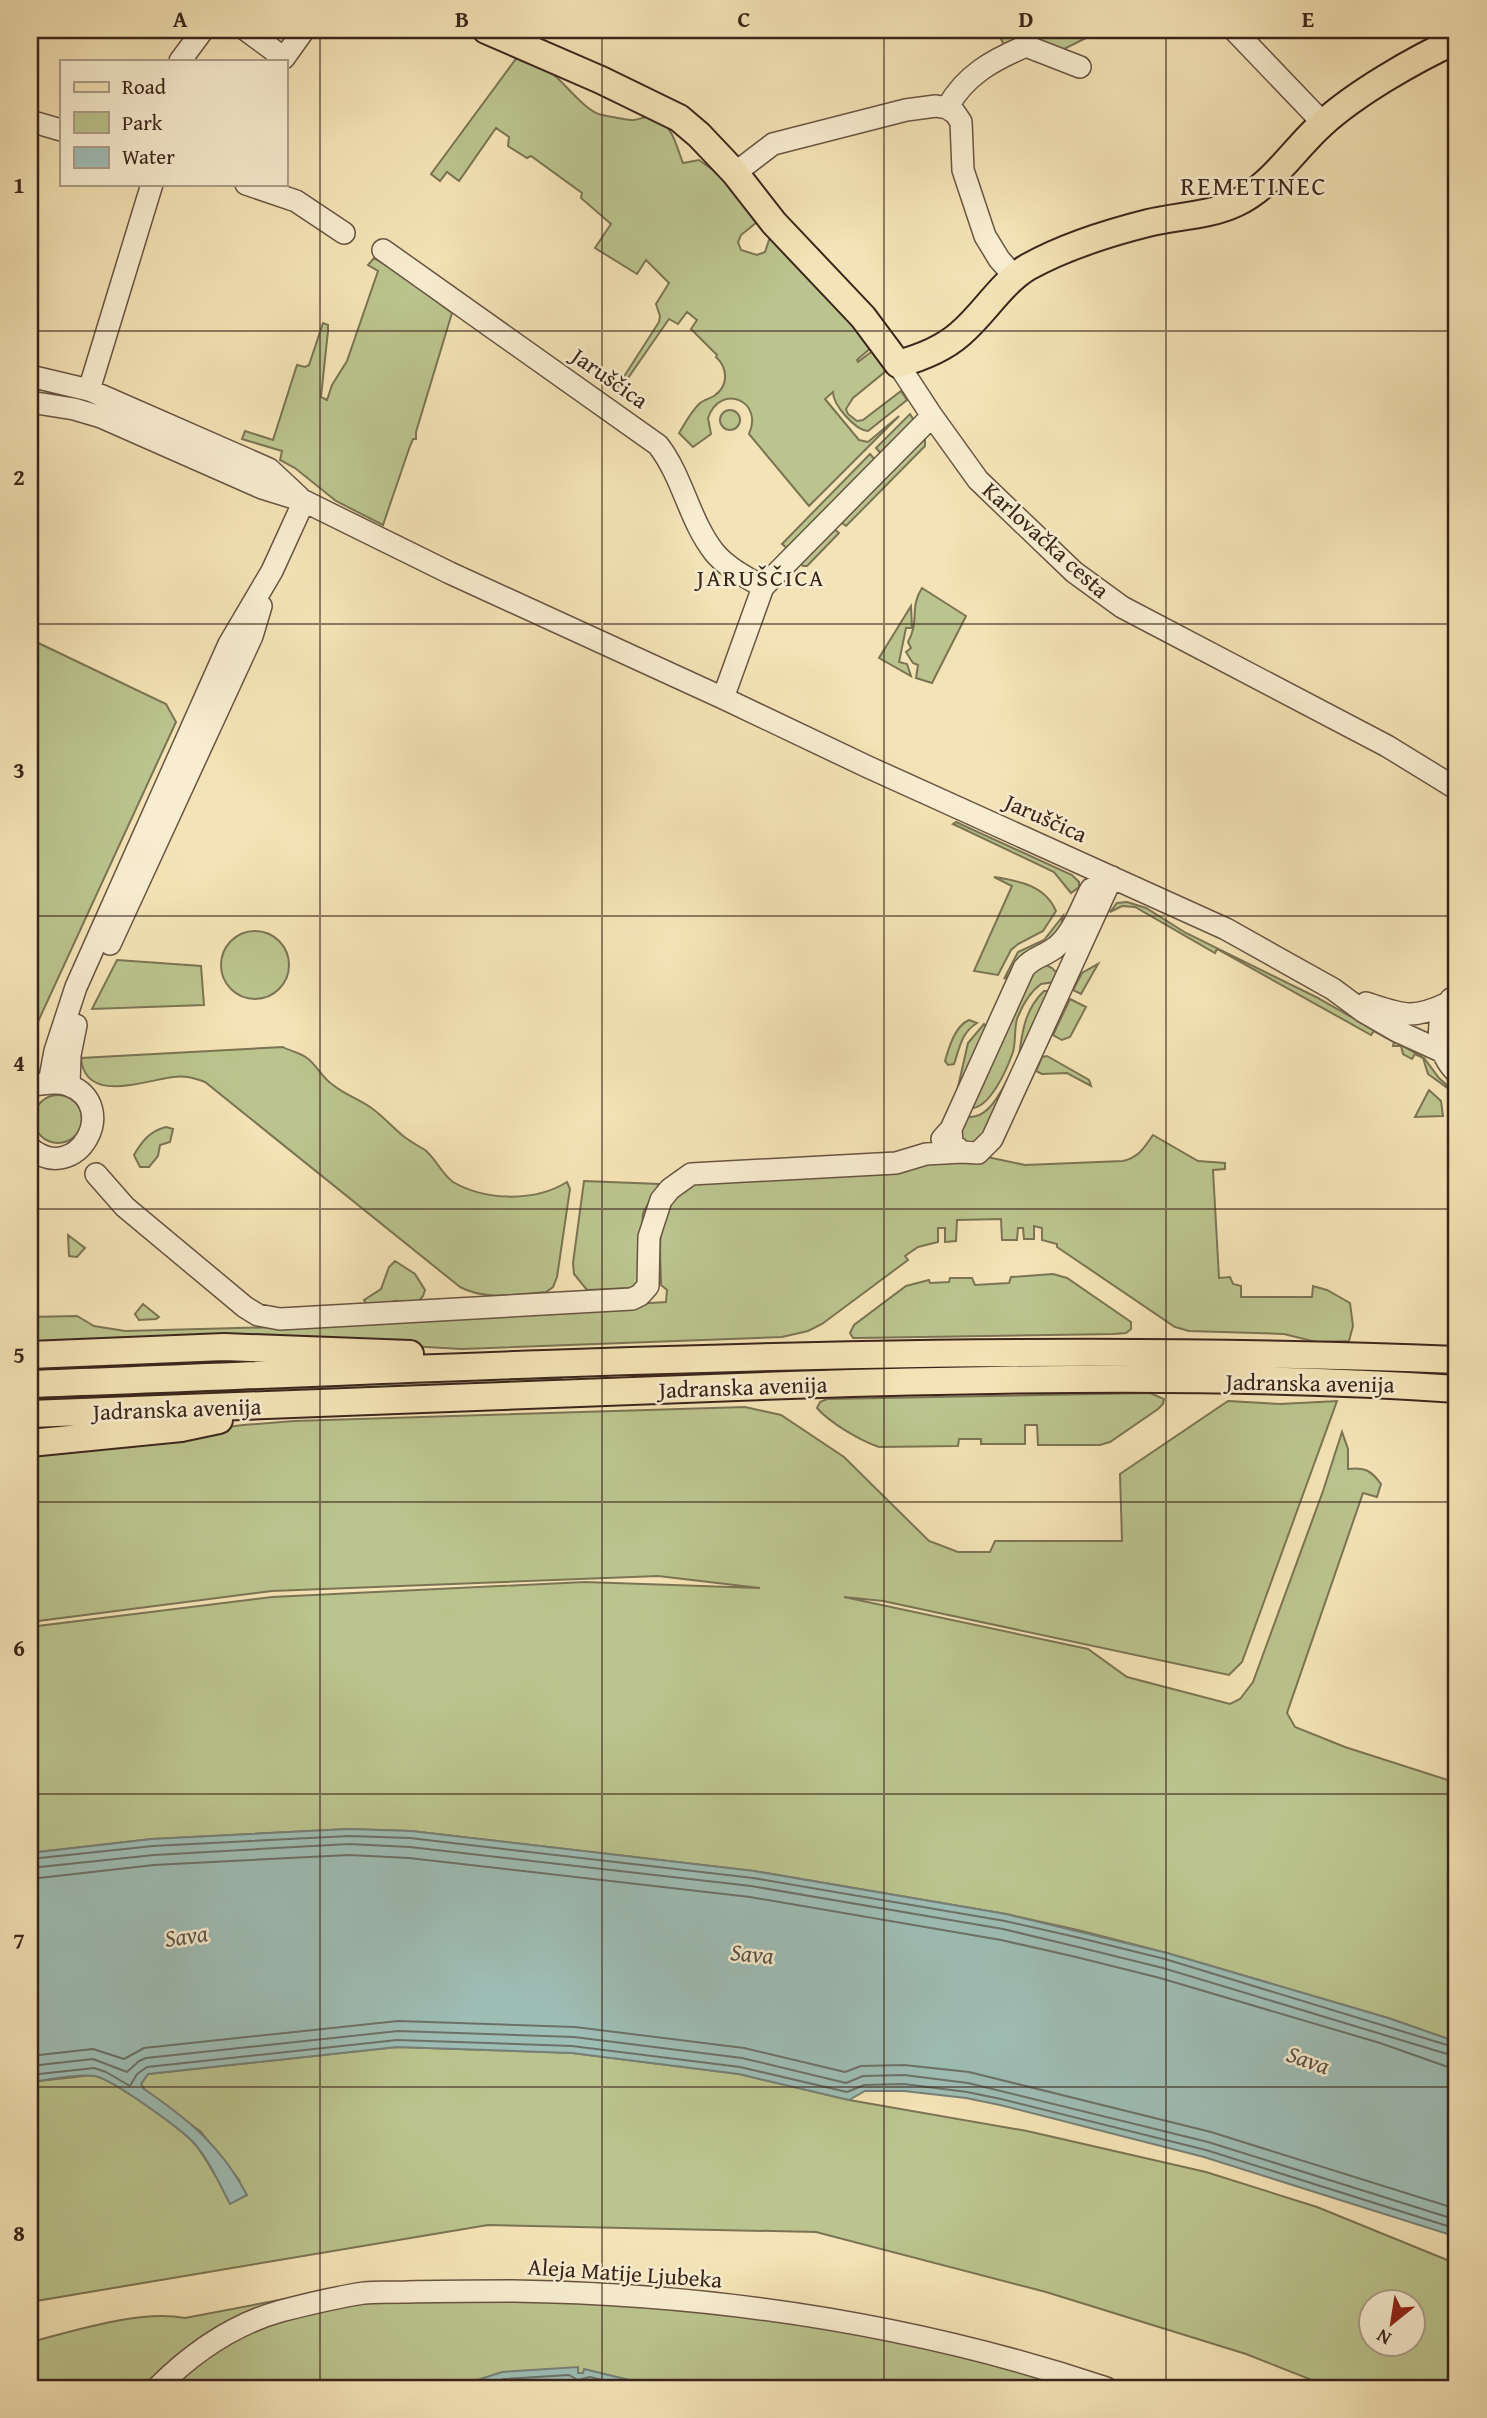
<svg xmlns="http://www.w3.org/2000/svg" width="1487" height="2418" viewBox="0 0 1487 2418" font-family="'Gentium Book Plus',serif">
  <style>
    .green { fill: #bbc48e; stroke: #7b7454; stroke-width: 2; fill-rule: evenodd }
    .water { fill: #9ebdb5; stroke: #768077; stroke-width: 2 }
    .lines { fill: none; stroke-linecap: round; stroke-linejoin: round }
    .shore { stroke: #6c7168; stroke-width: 2 }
    .minor-casing { stroke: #695442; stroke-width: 24 }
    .major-casing { stroke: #3b251b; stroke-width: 30 }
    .minor { stroke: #f8edd0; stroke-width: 21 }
    .major { stroke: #f4e3b6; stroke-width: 26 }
    .grid { fill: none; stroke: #3b251b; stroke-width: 2; stroke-opacity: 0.55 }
    .labels { text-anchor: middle; stroke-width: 5; stroke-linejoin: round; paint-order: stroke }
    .street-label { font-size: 23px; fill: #3b251b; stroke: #f8edd0 }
    .neighbourhood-label { font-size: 24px; letter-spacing: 2px; fill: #3b251b; stroke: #f8edd0 }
    .water-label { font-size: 24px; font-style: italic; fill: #595349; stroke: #f8edd0 }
    .quarter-label { font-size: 26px; letter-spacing: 2px; fill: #3b251b; stroke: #f8edd0 }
    .neatline { fill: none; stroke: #3b251b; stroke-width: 2.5 }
    .grid-label { font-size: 23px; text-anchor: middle; font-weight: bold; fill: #3b251b }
  </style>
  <rect width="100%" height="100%" fill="#f4e3b6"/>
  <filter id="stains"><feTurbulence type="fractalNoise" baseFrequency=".00286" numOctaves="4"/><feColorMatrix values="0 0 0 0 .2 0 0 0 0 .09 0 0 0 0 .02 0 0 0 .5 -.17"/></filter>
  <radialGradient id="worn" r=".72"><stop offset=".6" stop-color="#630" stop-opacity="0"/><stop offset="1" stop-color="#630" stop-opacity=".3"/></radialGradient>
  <path class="green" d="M997,30H1048L1064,35L1094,34L1064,49L1034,41L1006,50Z
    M518,56C528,60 539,64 548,70C565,82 584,111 602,115C607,116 631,121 634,120C642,119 648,114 655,118C674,127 676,146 683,163L699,160L724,178L757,222L741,235L738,242L741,250L757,255L765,252L769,240L773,238L873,346L857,360L858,362L875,349L888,365L884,368L886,371L853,398L846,409L848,414L857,421L863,420L901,391L907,400L868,431C855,430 833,405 833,392L825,399L859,440L868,442L899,416L809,506L749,434C764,401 721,382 708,418L711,434L693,447L679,433C685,423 691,412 699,404C703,400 709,399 714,396C729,386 728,368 716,357L717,355L691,329L697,320L687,312L678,324L669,319L621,388L618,386L659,322L660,316L656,304L669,283L646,260L637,274L595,248L611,224L581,198L582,193L531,156L527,158L508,146L509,137L496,128L459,181L447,172L440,181L431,174Z
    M374,258L399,273L452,313L416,432V439H413L410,446L383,525L336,501L295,468L280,460L282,451L242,439L245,431L273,440L297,365L305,367L309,365L323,323L328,325V331L321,397L327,400L332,385L347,361L378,271L368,265Z
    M720 420a10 10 0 1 1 20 0a10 10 0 1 1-20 0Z
    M910,414L915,422L883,456L876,448Z
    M925,438V446L846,526L838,520Z
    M870,454L877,462L789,550L782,544Z
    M831,526L839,533L807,566H803L797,561Z
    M922,588L966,616L932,683L916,678L918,665L913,663L906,652L911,648L908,642C920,621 909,608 922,588Z
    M911,606L912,628H906L899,662L907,664L911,676L879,658Z
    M30,639L166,704L176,722L30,1039Z
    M956,822L1072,875L1079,882V887L1071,893L1054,872L953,824Z
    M994,877C1019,881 1045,885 1056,911L1043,931L1018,944L1011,950L998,975L974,971L1012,886Z
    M1127,902L1146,908L1186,933L1316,997L1424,1058L1439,1078L1450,1088L1457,1100V1121V1105L1450,1090L1428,1074L1423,1058L1415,1054L1412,1059L1403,1054L1401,1046H1393L1394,1042L1374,1031L1371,1035L1217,949L1215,953L1135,907L1122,906L1110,912L1117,903Z
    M1063,916L1061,930L1004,979L1018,952L1044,940Z
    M221 965a34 34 0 1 1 68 0a34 34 0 1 1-68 0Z
    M117,960L201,966L204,1005L92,1009Z
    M1044,964L1052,968L1056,972L1054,982L1041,984C1030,992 1022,1006 1017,1019C1014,1030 1016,1041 1013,1052C1007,1069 989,1111 969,1108L1033,969Z
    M1098,964L1081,994L1073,990L1082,973Z
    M1044,991H1050L1019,1056C1022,1032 1025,1009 1044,991Z
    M1070,999L1086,1007L1070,1037L1062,1040L1053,1035Z
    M969,1020L977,1023C961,1033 960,1047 954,1064L948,1065L945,1061C949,1047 955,1026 969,1020Z
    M984,1024L987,1027L955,1100L968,1043Z
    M283,1047C290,1051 301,1053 307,1058C316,1064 322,1078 333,1085C344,1094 358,1099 370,1107C382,1115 391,1126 402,1135C409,1141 417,1145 425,1150C436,1159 442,1174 453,1182C486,1201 535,1202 567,1182L570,1189L557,1277L553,1287L546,1292C518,1294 486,1301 460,1287L205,1082C194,1078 185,1075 173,1077C146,1080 85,1105 81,1058Z
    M1047,1056L1089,1080L1091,1086L1067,1073L1042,1074L1036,1071L1042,1057Z
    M1012,1072L980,1141L973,1145L960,1140L964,1116C989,1123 1002,1088 1012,1072Z
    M1429,1090L1441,1101L1443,1116L1415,1117Z
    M34 1119a24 24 0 1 1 48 0a24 24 0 1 1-48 0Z
    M166,1127L173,1129L170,1142L160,1145L158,1156L149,1167H140L134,1155C142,1141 150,1131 166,1127Z
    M1153,1135L1198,1161L1225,1163V1169L1213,1170L1219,1278L1230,1277L1233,1284L1241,1286V1297H1312L1313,1286L1327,1290L1350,1303L1353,1326L1349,1341L1316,1342L1284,1334L1189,1331L1175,1327L1057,1247V1244L1042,1240V1228L1034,1226V1239H1024L1023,1228H1018L1017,1240H1002L1001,1219L957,1220L956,1241L945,1242V1228H938V1242L918,1247L905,1256L908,1260L822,1324L808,1331L782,1337L462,1349L299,1340L30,1346V1317L77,1316L94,1326L125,1331L280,1327L666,1302L667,1290L661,1285C661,1253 652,1202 688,1186C695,1182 707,1182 715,1181L987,1157L1025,1165L1123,1161C1139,1157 1144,1148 1153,1135Z
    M584,1181L659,1184L643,1213L639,1283L630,1288L587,1290L574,1274L573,1263Z
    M68,1235L85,1248L77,1257L69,1256Z
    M395,1261L415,1274L425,1290L423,1296L417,1303L395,1301L376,1307L368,1306L364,1300L381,1289L389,1267Z
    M1053,1274L1067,1278L1131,1322V1329L1126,1333L1114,1334L857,1338H853L850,1333L854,1325L906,1286L929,1280L930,1283L949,1282L950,1278H972L975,1285L1009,1283L1011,1277Z
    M143,1304L159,1317L156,1319L139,1320L135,1314Z
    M245,1356L324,1363L30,1374V1363Z
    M559,1375L561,1378L506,1385L30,1402V1396Z
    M1150,1393L1164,1399L1163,1404L1158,1409L1110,1442L1100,1445H1038L1037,1425H1025V1444H981V1439H959L958,1446L879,1447C861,1441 830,1423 817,1408L820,1402L827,1399Z
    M1228,1401L1280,1404L1337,1401L1242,1662L1229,1675L883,1601L844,1597L1088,1649L1127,1677L1230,1704L1240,1699L1253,1682L1323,1491L1342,1432L1348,1449V1469C1364,1467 1371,1470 1381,1484L1377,1497L1363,1493L1287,1713L1295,1727L1345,1747L1457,1783V2042L1388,2018L1167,1953L1082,1931L1006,1914L754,1871L411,1831L349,1829L152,1839L30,1853V1627L272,1597L585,1582L760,1588L658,1576L272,1591L30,1622V1452L243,1425L294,1421L745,1407L781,1415L844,1457L929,1541L958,1552H990L995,1541H1122L1120,1474Z
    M397,2047L572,2053L739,2074L849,2100L1027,2131L1206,2172L1317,2207L1457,2264V2388H1332L1246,2354L1046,2292L816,2232L488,2225L30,2302V2082L93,2075C118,2082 173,2122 192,2141C202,2151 209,2165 216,2177L239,2180L201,2132L144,2089L141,2084L148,2074ZM1372,2302H1414V2344H1372Z
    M598,2286L1044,2360L1134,2388H30V2342C74,2331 141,2309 185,2318L300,2296Z"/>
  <path class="water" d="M349,1829L411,1831L754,1871L1006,1914L1167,1953L1388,2018L1457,2042V2237L1204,2157L1000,2105L966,2098L904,2091H865L849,2100L739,2074L572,2053L397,2047L148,2074L141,2084L144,2089C188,2119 222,2147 247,2195L230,2204C219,2183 209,2160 194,2143C181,2129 112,2079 95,2076C77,2073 48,2080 30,2082V1853L152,1839Z
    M578,2367V2373H583L584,2369L642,2383L653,2388H453L502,2372Z"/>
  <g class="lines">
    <path class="shore" d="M30,1859L153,1846L349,1836L410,1838L753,1878L1005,1921L1080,1938L1165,1959L1457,2048
      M30,1868L154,1855L349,1844L410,1847L751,1886L1003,1929L1078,1947L1163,1968L1457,2057
      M30,1879L154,1865L349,1855L409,1858L750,1897L1001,1940L1076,1957L1160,1978L1380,2043L1448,2067L1457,2068
      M30,2056L93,2049L124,2059L144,2048L398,2021L575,2027L744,2048L845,2072L861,2066L904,2065L969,2072L1211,2132L1457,2209
      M30,2066L93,2059L127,2072L139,2061L146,2058L398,2031L574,2037L742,2058L846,2083L863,2076L904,2075L968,2083L1208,2142L1457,2220
      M30,2075L94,2068L106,2072L130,2086L137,2074L147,2067L397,2040L572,2046L740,2067L847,2092L864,2085L904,2084L967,2092L1001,2099L1206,2150L1457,2229
      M475,2388L504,2379L569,2375L578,2380L590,2377L635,2388
      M503,2388L566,2383L577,2388"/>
    <defs>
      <path id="minor" d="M246,30L284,58L304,30
        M1234,30L1323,123
        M180,61L203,30
        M947,108L955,113L961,122L963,170L985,236L999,259L1014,276
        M30,121L61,130
        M735,173L773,144L906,110L936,106L947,108C965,75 993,60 1026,46L1080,67
        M246,184L296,201L344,233
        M383,250L658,445C683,477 689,520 714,552C726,567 746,577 763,587
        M898,364L932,416L978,480L1074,572L1122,607L1387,746L1457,789
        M30,376L89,390L269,469L299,497
        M89,390L152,184
        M30,402L74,409L101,417L262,488L304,501L450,573L723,698L868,767L1226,929L1333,989L1364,1012L1397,1031L1443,1052
        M723,698L763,587L932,416
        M110,944L252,636L261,606
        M1451,999C1433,1021 1437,1054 1457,1073
        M1366,1003C1403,1015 1412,1020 1448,1003
        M49,1083L55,1051L76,987L229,644L272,571L304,501
        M30,1085C43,1085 55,1080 68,1085C122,1105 77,1187 30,1148
        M69,1085L70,1055L76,1025
        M951,1129L952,1143L962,1152L978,1153L992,1139L1112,877
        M942,1139L951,1129L1024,968C1033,957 1045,956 1056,947C1073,934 1081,907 1091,889
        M96,1174L125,1207L245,1307L258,1315L280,1319L632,1299L640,1295L648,1286L649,1237L661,1200L670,1189L691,1174L896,1163L926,1154L962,1152
        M157,2388C191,2354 234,2324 281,2311C308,2304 337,2297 364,2293C378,2292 393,2292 407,2292C442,2291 477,2291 513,2291C713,2294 915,2324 1106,2388"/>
      <path id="major" d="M486,30L601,80L679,118L699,135L735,173L774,223L863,317L898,364C920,358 943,349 960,334C985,313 1000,284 1028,267C1064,247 1108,233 1148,223C1176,216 1209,216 1236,203C1271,187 1294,149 1322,124C1356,93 1415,59 1457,40
        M30,1355L224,1347L410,1354
        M30,1384C505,1366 981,1340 1457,1360
        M30,1414C283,1406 537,1393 790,1385C1012,1378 1235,1374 1457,1389
        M30,1443L181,1428L219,1420"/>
    </defs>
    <use href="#minor" class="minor-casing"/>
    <use href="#major" class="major-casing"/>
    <use href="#minor" class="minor"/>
    <use href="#major" class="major"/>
  </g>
  <path class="grid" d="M320,30V2388M602,30V2388M884,30V2388M1166,30V2388M30,331H1457M30,624H1457M30,916H1457M30,1209H1457M30,1502H1457M30,1794H1457M30,2087H1457"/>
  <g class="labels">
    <g class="street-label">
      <text transform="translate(610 378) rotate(35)" y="8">Jaruščica</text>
      <text transform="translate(1046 540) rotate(42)" y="8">Karlovačka cesta</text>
      <text transform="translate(1046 818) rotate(24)" y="8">Jaruščica</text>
      <text transform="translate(1310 1383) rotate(1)" y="8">Jadranska avenija</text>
      <text transform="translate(743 1387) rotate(-2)" y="8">Jadranska avenija</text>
      <text transform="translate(177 1409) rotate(-2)" y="8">Jadranska avenija</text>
      <text transform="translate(625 2273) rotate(4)" y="8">Aleja Matije Ljubeka</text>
    </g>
    <g class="neighbourhood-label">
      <text x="761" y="586">JARUŠČICA</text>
    </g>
    <g class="water-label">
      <text transform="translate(186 1936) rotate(-8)" y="8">Sava</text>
      <text transform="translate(752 1954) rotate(5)" y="8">Sava</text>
      <text transform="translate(1308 2060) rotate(19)" y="8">Sava</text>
    </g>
    <g class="quarter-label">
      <text x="1254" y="195">REMETINEC</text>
    </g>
  </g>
  <rect width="1487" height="2418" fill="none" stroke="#f4e3b6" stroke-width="77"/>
  <rect x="60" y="60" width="228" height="126" fill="#f8edd0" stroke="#ac9d88" stroke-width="2"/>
  <rect x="74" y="82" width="35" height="10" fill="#f4e3b6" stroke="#ac9d88" stroke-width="2"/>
  <text x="122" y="94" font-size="21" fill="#3b251b">Road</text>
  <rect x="74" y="112" width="35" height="21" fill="#bbc48e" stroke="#ac9d88" stroke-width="2"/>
  <text x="122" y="130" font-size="21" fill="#3b251b">Park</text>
  <rect x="74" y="147" width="35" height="21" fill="#9ebdb5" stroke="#ac9d88" stroke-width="2"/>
  <text x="122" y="164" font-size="21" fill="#3b251b">Water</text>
  <g transform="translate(1392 2323) rotate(210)"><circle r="33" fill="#f8edd0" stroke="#ac9d88" stroke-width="2"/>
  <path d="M0-5L12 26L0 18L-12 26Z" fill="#8f2418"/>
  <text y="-10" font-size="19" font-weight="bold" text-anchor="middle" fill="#3b251b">N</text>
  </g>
  <rect x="38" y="38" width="1410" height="2342" class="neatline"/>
  <g class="grid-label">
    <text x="180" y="27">A</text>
    <text x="462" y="27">B</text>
    <text x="744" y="27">C</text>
    <text x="1026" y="27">D</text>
    <text x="1308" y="27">E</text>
    <text x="19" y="193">1</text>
    <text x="19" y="485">2</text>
    <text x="19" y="778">3</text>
    <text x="19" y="1071">4</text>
    <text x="19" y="1363">5</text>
    <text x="19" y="1656">6</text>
    <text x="19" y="1949">7</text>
    <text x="19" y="2241">8</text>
  </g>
  <rect width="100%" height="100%" filter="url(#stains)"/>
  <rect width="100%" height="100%" fill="url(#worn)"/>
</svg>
